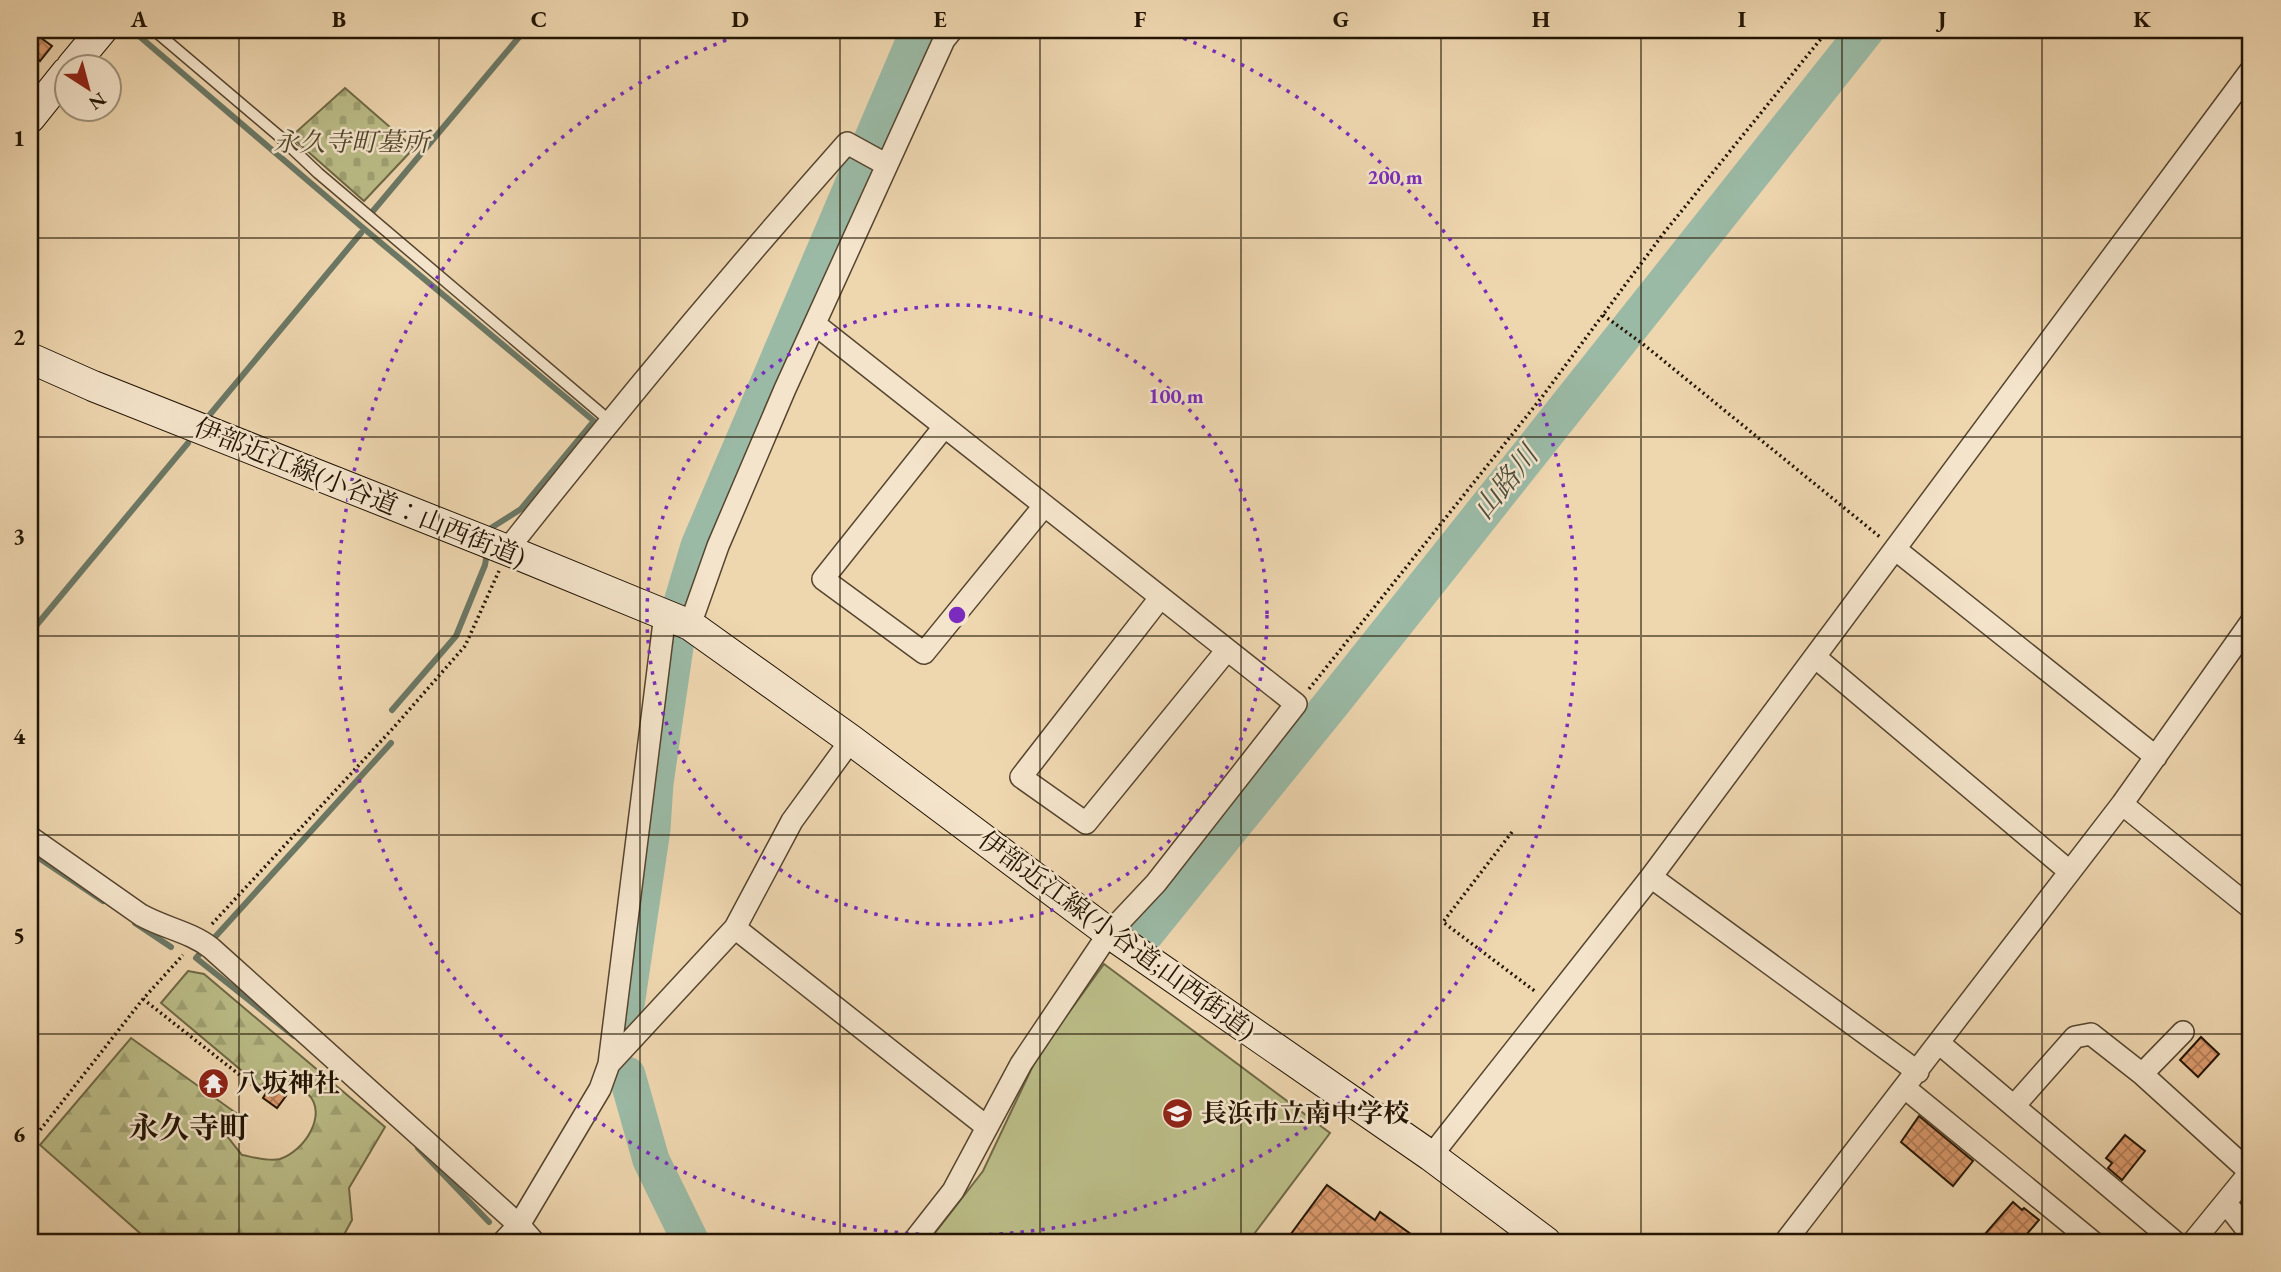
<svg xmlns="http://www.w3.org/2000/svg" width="2281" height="1272" viewBox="0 0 2281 1272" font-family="'EB Garamond','Noto Serif JP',serif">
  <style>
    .green { fill: #bbbd88; stroke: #6f6946; stroke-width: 2 }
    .forest { fill: url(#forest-firs); stroke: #6f6946; stroke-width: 2 }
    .cemetery { fill: url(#cemetery-stones); stroke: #6f6946; stroke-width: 2 }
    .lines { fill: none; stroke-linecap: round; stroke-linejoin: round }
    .stream { stroke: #6b7865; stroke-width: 6 }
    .river { stroke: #9bbaa6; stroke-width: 37 }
    .building { fill: url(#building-cross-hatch); stroke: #231504; stroke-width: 2 }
    .lane-casing { stroke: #56452f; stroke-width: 13 }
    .street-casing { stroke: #56452f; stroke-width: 24 }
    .secondary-casing { stroke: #231504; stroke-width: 32 }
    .path { stroke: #231504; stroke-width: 3.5; stroke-dasharray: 2 3.5; stroke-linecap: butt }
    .lane { stroke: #f4e4cb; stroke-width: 10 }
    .street { stroke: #f4e4cb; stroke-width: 21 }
    .secondary { stroke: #f4e4cb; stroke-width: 30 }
    .grid { fill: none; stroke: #231504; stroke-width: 2; stroke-opacity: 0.55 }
    .ring { fill: none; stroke: #7b2cbf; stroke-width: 3.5; stroke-dasharray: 3.5 7 }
    .labels { text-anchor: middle; stroke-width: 5; stroke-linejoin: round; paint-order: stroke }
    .park-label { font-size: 26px; font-style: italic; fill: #51472c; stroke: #f4e4cb }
    .street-label { font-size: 26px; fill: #231504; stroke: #f4e4cb }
    .poi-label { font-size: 26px; font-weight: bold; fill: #231504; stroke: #f4e4cb; text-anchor: start }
    .water-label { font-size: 28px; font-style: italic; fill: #4d4f3d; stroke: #f4e4cb }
    .quarter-label { font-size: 30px; font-weight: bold; fill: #231504; stroke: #f4e4cb }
    .centre { fill: #7b2cbf; stroke: #f4e4cb; stroke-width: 3.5 }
    .ring-label { font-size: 21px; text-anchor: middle; font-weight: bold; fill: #7b2cbf; stroke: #f4e4cb; stroke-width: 5; stroke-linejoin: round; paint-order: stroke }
    .neatline { fill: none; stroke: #231504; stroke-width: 2.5 }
    .grid-label { font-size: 23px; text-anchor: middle; font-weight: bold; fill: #231504 }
  </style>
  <defs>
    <pattern id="forest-firs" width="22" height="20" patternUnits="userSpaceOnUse" patternTransform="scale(1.75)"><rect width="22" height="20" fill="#bbbd88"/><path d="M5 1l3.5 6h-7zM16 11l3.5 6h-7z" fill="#a0a274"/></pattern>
    <pattern id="cemetery-stones" width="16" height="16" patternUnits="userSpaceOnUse" patternTransform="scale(1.75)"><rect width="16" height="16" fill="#bbbd88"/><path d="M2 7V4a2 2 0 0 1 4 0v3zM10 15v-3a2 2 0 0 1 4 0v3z" fill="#a0a274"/></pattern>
    <pattern id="building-cross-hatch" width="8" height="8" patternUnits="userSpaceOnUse" patternTransform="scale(1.75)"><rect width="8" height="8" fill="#dc9b6e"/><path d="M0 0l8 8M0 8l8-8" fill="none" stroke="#b27d58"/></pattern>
  </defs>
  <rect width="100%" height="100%" fill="#eed6af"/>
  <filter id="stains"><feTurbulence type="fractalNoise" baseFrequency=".00286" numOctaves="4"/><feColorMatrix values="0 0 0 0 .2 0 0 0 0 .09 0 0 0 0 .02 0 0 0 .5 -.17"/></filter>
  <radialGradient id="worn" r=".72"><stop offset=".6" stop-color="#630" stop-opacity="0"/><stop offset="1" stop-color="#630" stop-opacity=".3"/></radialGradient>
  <path class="green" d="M1104,964L1330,1133L1248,1242H928L983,1171L1038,1055Z"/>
  <path class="forest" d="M188,971L204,974L385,1127L349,1188L352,1220L340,1242H150L40,1145L131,1038L236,1113L227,1136L242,1155C253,1157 269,1162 280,1159C303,1152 329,1115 308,1094C300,1085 285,1080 275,1074L260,1086L161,1003Z"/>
  <path class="cemetery" d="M345,88L414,148L364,201L297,142L294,134Z"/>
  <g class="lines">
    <path class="stream" d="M132,30L362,227L594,421L521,509L491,528L490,535
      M373,211L525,30
      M207,418L361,233
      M30,633L188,443
      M392,710L456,636L485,565L487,553
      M30,852L103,901
      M135,923L171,947
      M294,1036L196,958L391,743
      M418,1148L489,1222"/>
    <path class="river" d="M1145,934L1332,703L1866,30
      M625,1012L652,829L655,783L681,606L699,546L919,30
      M627,1075L651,1160L691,1242"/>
  </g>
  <path class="building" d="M30,30L52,46L40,61L30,52Z
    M2201,1037L2219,1054L2198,1077L2180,1060Z
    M271,1085L286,1096L277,1108L263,1098Z
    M1919,1116L1973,1161L1953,1186L1901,1142Z
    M2125,1135L2145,1151L2122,1180L2108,1168L2112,1163L2106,1158Z
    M1327,1185L1375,1220L1380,1212L1422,1242H1285Z
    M2013,1202L2022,1210L2024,1208L2039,1220L2020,1242H1978Z"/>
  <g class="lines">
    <defs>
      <path id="lane" d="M154,30L279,136L318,173L610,421"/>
      <path id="street" d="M816,325L1296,704L1156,883L1109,933L1021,1064L953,1191L913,1242
        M944,427L823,579L924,653L1044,506
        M1895,549L2156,757
        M507,550C617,411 730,275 847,143L887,165
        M1160,598L1021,777L1086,823L1227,650
        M690,625L718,546L785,389L944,40L952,30
        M1815,657L2069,871
        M2122,804L2251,908
        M30,837L141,915C164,928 191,932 211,948L519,1225L534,1242
        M1651,877L1918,1072
        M735,928L987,1127
        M1940,1044L2175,1242
        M609,1064L665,614
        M2142,1074L2183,1032
        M1905,1088L2093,1242
        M2014,1106L2075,1037L2091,1034L2142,1074L2250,1172
        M1431,1156L1651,877L2251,70
        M2226,1203L2251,1235
        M503,1242L519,1225L600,1089L609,1064L735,928L792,821L851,740
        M1785,1242L2122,804L2251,622
        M2193,1242L2251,1171"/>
      <path id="secondary" d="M72,66L102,30
        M30,118L66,73
        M30,358L93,386L507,550L690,625L851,740L1109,933L1431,1156L1546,1242"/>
    </defs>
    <use href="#lane" class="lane-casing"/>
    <use href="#street" class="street-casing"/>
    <use href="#secondary" class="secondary-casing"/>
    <path class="path" d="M2240,30L2251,38
      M1603,315L1643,344L1880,537
      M1309,689L1542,397L1663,234L1828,30
      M1512,832L1443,922L1536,992
      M212,924L395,726L465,646L499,571
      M143,999L255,1087
      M30,1143L143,999L183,955"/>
    <use href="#lane" class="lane"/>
    <use href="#street" class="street"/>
    <use href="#secondary" class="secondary"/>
  </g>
  <path class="grid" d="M239,30V1242M439,30V1242M640,30V1242M840,30V1242M1040,30V1242M1241,30V1242M1441,30V1242M1641,30V1242M1842,30V1242M2042,30V1242M30,238H2251M30,437H2251M30,636H2251M30,835H2251M30,1034H2251"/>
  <g class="ring">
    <circle cx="957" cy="615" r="310"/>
    <path d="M1164 31A620 620 0 1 1 750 31"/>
  </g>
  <defs>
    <symbol id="temple-disc" viewBox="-11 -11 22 22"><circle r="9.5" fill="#8f2418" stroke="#f4e4cb"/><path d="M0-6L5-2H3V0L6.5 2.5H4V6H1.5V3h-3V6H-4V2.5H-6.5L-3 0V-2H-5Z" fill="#fff"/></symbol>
    <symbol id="school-disc" viewBox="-11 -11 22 22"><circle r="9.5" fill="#8f2418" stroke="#f4e4cb"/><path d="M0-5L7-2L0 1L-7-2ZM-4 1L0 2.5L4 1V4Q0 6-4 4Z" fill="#fff"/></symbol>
  </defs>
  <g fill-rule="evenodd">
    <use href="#temple-disc" x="196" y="1066" width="35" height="35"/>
    <use href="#school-disc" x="1160" y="1096" width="35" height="35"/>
  </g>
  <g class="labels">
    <g class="park-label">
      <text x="351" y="151">永久寺町墓所</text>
    </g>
    <g class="street-label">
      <text transform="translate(360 492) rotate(22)" y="9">伊部近江線(小谷道：山西街道)</text>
      <text transform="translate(1117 935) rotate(36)" y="9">伊部近江線(小谷道;山西街道)</text>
    </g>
    <g class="poi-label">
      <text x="236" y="1092">八坂神社</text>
      <text x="1201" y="1122">長浜市立南中学校</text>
    </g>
    <g class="water-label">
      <text transform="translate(1505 482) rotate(-51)" y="10">山路川</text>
    </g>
    <g class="quarter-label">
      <text x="189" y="1138">永久寺町</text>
    </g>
  </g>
  <circle cx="957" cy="615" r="10" class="centre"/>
  <g class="ring-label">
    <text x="1395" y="184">200 m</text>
    <text x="1176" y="403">100 m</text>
  </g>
  <rect width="2281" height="1272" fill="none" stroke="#eed6af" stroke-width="77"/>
  <g transform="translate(88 88) rotate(144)"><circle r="33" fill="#f4e4cb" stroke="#a0917b" stroke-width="2"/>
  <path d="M0-5L12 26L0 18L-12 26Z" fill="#8f2418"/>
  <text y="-10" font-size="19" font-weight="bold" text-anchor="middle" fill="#231504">N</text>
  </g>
  <rect x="38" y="38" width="2204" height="1196" class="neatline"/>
  <g class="grid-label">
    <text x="139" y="27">A</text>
    <text x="339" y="27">B</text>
    <text x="539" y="27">C</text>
    <text x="740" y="27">D</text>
    <text x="940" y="27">E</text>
    <text x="1140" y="27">F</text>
    <text x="1341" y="27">G</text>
    <text x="1541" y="27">H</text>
    <text x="1742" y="27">I</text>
    <text x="1942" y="27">J</text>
    <text x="2142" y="27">K</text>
    <text x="19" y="146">1</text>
    <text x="19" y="345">2</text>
    <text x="19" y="544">3</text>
    <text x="19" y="744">4</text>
    <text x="19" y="943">5</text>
    <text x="19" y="1142">6</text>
  </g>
  <rect width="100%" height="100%" filter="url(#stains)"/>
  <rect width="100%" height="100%" fill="url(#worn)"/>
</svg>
